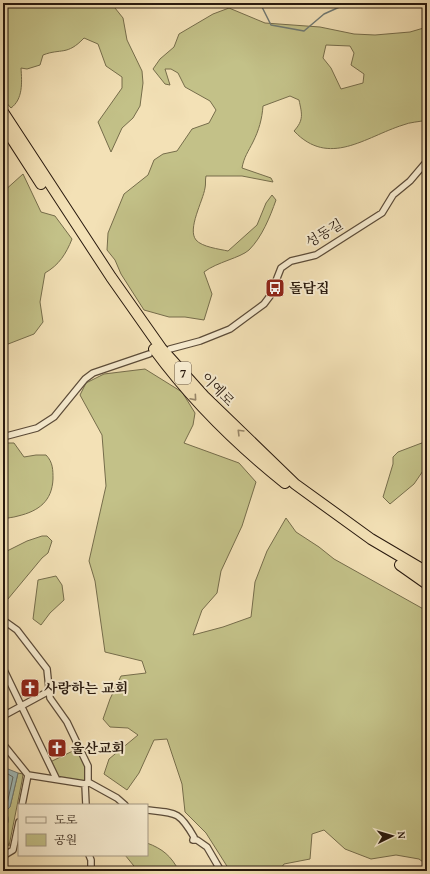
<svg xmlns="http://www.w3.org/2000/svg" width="430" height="874" viewBox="0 0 430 874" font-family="'Gentium Book Plus','Noto Serif KR',serif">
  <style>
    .green { fill: #c3c188; stroke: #766d4b; fill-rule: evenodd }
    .water { fill: #a0bbb8; stroke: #707a74 }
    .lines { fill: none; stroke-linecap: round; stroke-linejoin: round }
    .shore { stroke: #646a63; stroke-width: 1 }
    .stream { stroke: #707a74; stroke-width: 1.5 }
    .street-casing { stroke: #5b4b38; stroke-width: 8 }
    .highway-casing { stroke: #28190e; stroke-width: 12 }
    .street { stroke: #f7ecd0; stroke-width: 5.5 }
    .highway { stroke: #f3e1b6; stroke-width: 10 }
    .oneway { stroke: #98876a }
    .labels { text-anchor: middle; stroke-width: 4; stroke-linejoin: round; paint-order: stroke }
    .shield { fill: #f7ecd0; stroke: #665848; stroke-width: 1 }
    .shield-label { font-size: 13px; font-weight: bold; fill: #28190e }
    .street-label { font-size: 14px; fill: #28190e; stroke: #f7ecd0 }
    .poi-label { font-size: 14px; font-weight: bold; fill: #28190e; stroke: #f7ecd0; text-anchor: start }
  </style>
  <rect width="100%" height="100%" fill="#f3e1b6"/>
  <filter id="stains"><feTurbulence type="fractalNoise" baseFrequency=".005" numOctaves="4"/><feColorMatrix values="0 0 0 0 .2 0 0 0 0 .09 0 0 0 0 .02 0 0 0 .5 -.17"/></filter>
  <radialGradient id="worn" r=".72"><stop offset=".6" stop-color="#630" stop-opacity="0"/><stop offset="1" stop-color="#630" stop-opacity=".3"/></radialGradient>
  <path class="green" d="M3,3H111L123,18L127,40L142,71L143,83L140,106L133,118L122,128L111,152L98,122L122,88V77L106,66L98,44L84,38C67,56 61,48 43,55L40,65L27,69L21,68C22,83 23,99 11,108L3,99Z
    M229,8L265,23L320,27L354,34L375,35L410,32L427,27V120C419,122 410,122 403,125C365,137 329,168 294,131C304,120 302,114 299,100L290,96L263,106C262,119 259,130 253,142C248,152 244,157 242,168L271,178L273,182L242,176H206C205,180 206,184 205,188C203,201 187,229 196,240C202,247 219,249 228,251L257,225L266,203L272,195L276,200C270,217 262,237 249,250C240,258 217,262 204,272L212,294L204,320L185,317H169L144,310L121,274L115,260L107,250L108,233L124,194L148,175L154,160L163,154L177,151L192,129L209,123L216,110L210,101L185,87L178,73L171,69H165L170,85L165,84L153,69L160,59L174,47L179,34L213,14ZM326,45L350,46L354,53L351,65L364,74L363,83L341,89L331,68L323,58Z
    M23,174L41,212L55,216L72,239C66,254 59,265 45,273L40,302L43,322L34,334L3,346V192Z
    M145,369L182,392L195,413L193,425L184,443L239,463L256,482L242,526L221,571L217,593L202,610L193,635L223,627L251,617L255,582L267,551L286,518L296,532L319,547L334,559L427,611V865L419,859L396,855L371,859L345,849L324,830L312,834L310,859L284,864L279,871H230L206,833L185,812L182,784L167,739L154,740L139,773L127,790L104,774L109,759L138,735L128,728L110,727L103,719L110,699L121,676L146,673L142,661L105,652L95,581L89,561L106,486L102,435L80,395L86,383L104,374Z
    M427,441V465L414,484L390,504L383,497L393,464V457L398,452Z
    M3,443H14L24,457L36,455H46C53,462 53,470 53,479C52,501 39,511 18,516C12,518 8,517 3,520Z
    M42,536H47L52,541L48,553L42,558L3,605V553L27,541Z
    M56,576L62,585L64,600L50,613L41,625L33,619L38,580Z
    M79,748L88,766V782L56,778L48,763Z
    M18,773L23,774L22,781L9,846L3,830C11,821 7,820 7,810L10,807Z
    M147,843C163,849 171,856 179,871H138L125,855H147Z"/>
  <path class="water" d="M3,767L18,773L10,807L7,810C7,819 11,821 3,830Z"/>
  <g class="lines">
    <path class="shore" d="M3,771L13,777L7,804L3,810"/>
    <path class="stream" d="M260,3L271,25L304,31L324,14L344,5L355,3"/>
    <defs>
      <path id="street" d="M170,349L200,341L230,329L264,304L270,296L281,268L291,261L316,255L382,213L393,195L410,181L427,161
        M3,437L37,428L54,417L85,379L93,373L149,354
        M3,620L17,630L47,669L50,698L67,722L88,766V782L85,784L86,805
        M3,668L56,778
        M3,716L49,691
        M3,744L28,775L85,784
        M88,782L117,798L125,805
        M22,805L28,775
        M147,810C176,813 179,811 194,837L193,840H197L207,847L221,871
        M89,855L91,860V871
        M3,856L13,850L19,822"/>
      <path id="highway" d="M3,112L111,277L161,348L204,396L295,484L371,539L427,572
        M3,125L41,184
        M154,349C191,399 236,444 285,483
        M400,565L427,584"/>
    </defs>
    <use href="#street" class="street-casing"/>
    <use href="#highway" class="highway-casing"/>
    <use href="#street" class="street"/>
    <use href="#highway" class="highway"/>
  </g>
  <defs><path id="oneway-chevron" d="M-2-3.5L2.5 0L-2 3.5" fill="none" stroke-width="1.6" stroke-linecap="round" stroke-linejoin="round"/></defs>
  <g class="oneway">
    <use href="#oneway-chevron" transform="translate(194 398) rotate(49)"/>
    <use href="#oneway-chevron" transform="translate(240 432) rotate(-135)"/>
  </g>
  <defs>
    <symbol id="bus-square" viewBox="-11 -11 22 22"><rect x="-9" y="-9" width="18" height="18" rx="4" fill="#8f2418" stroke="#f7ecd0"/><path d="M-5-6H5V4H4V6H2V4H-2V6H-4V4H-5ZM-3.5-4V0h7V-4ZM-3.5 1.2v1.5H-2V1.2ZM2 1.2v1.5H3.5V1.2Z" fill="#fff"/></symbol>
    <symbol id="church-square" viewBox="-11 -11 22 22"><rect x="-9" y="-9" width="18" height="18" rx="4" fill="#8f2418" stroke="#f7ecd0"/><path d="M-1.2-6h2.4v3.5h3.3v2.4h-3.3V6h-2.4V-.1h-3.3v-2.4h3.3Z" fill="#fff"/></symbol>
  </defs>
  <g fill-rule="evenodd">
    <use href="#bus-square" x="264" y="277" width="22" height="22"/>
    <use href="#church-square" x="19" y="677" width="22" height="22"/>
    <use href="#church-square" x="46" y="737" width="22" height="22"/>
  </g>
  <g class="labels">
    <rect class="shield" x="175" y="362" width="16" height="22" rx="3"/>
    <g class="shield-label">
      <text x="183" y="378">7</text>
    </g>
    <g class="street-label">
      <text transform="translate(324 233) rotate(-31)" y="5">성동길</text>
      <text transform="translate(218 389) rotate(46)" y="5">이예로</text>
    </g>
    <g class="poi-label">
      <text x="289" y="293">돌담집</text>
      <text x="44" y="693">사랑하는 교회</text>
      <text x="71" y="753">울산교회</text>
    </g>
  </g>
  <rect width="430" height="874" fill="none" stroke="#f3e1b6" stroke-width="16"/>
  <rect x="4" y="4" width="422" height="866" fill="none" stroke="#28190e" stroke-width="2"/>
  <rect x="8" y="8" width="414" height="858" fill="none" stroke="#28190e"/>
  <rect x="18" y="804" width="130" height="52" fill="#f7ecd0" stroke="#a49882"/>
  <rect x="26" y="817" width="20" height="6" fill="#f7ecd0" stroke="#a49882"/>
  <text x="54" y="824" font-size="12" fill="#28190e">도로</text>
  <rect x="26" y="834" width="20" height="12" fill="#c3c188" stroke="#a49882"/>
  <text x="54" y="844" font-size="12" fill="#28190e">공원</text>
  <g transform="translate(392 836) rotate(85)" stroke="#f7ecd0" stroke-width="3" paint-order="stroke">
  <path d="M0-3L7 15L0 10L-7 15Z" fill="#28190e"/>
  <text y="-6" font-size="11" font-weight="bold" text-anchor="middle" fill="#28190e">N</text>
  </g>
  <rect width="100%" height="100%" filter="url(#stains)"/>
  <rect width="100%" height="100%" fill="url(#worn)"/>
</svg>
